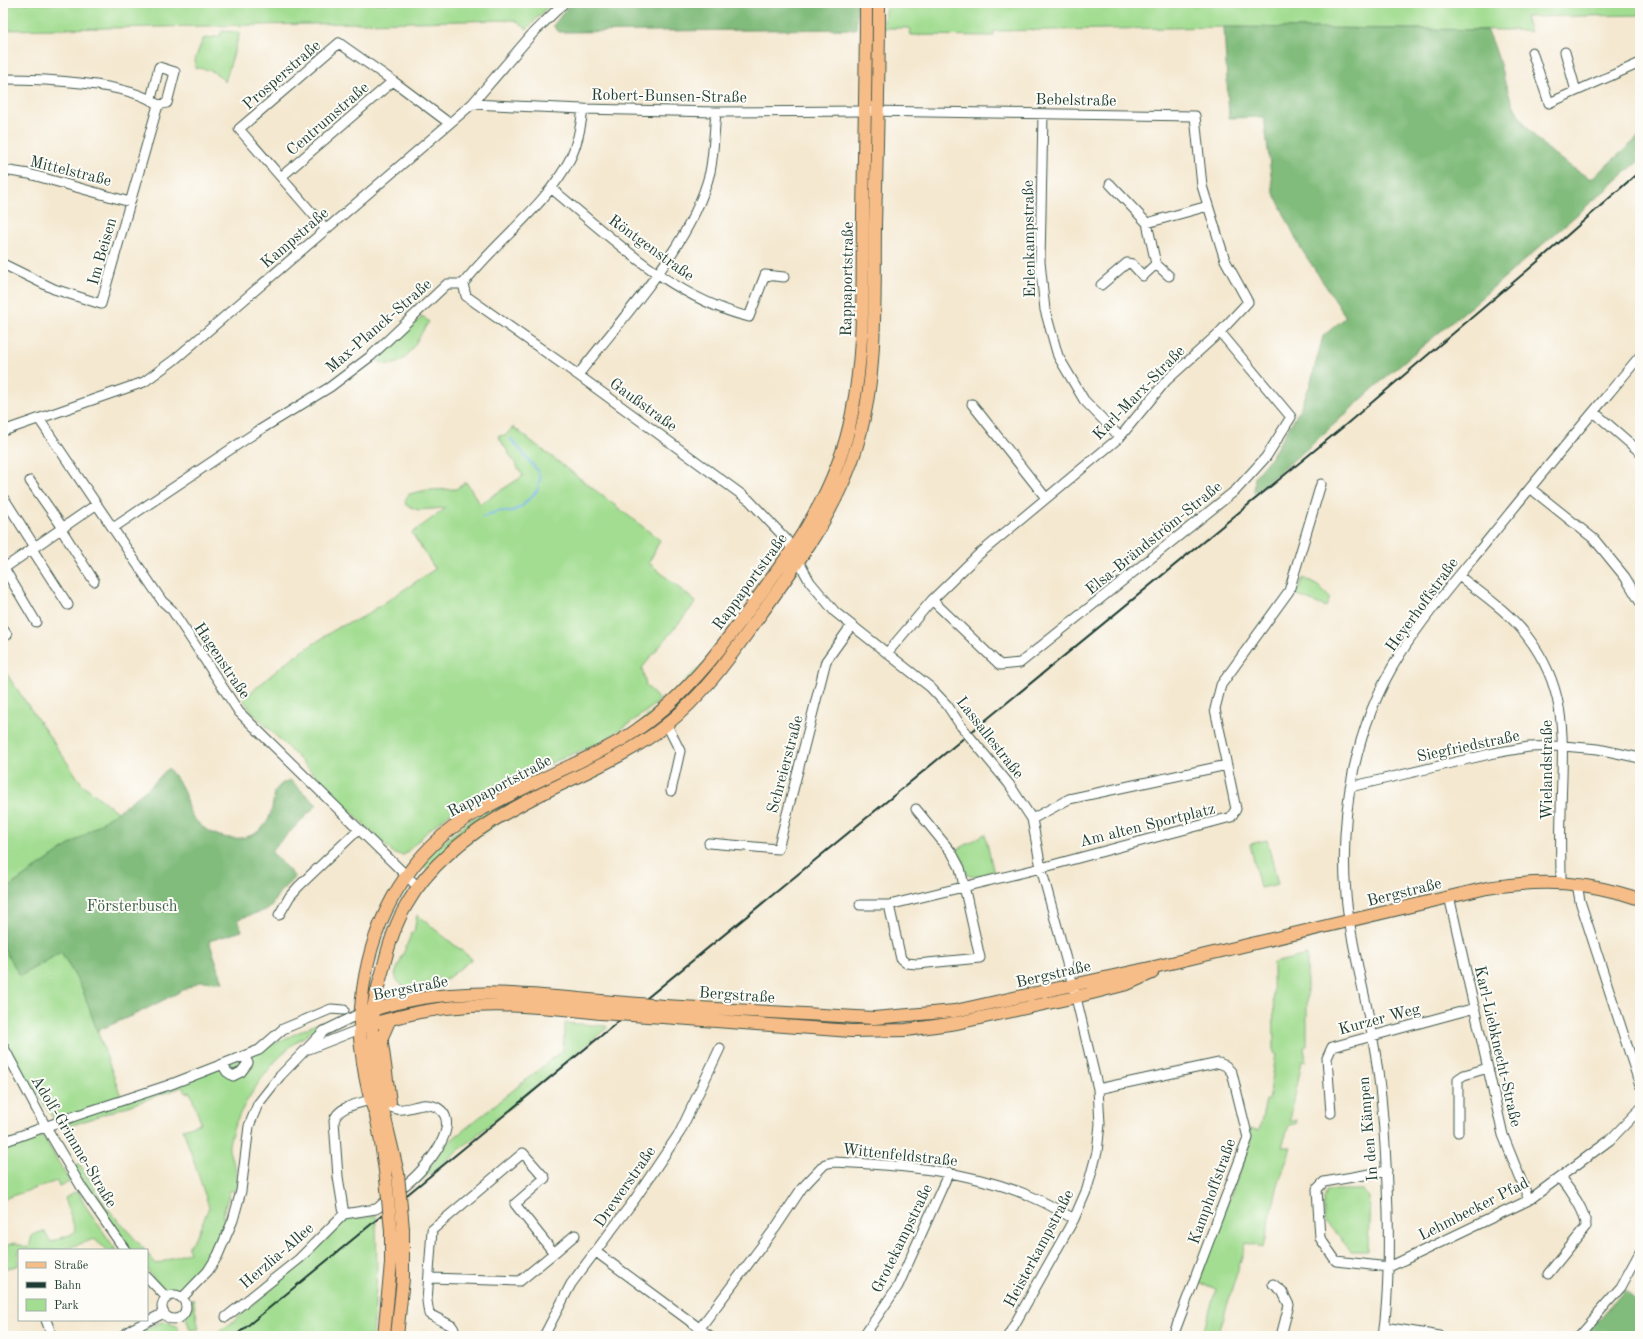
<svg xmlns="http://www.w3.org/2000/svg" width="1643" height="1339" viewBox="0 0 1643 1339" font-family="'Old Standard TT',serif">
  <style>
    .green { fill: #a2dd91; stroke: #608d62 }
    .forest { fill: #81bc7b; stroke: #507c58 }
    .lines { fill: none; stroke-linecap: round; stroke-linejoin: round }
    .stream { stroke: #7bb7ed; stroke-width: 2 }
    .minor-casing { stroke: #3f574b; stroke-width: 11 }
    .major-casing { stroke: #3f574b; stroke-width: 14 }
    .minor { stroke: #fff; stroke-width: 9 }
    .major { stroke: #f7bd88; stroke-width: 12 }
    .rail { stroke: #1f3d34; stroke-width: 2 }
    .minor-bridge-casing { stroke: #3f574b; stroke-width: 11; stroke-linecap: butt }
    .major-bridge-casing { stroke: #3f574b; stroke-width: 14; stroke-linecap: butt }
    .minor-bridge { stroke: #fff; stroke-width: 9 }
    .major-bridge { stroke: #f7bd88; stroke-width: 12 }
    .labels { text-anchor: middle; stroke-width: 4; stroke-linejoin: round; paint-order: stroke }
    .street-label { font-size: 16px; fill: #1f3d34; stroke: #fdfcf7 }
    .park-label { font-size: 16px; fill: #395d47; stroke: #fdfcf7 }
  </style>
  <rect width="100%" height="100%" fill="#fdfcf7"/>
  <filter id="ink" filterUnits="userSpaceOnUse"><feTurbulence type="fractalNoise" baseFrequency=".025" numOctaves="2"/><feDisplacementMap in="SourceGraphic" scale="8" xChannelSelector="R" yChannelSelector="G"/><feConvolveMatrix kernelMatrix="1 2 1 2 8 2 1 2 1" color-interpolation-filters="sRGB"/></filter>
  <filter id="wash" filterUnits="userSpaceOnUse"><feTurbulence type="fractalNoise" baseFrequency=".012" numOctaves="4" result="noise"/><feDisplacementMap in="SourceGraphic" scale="16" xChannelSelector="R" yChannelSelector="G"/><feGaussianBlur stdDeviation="0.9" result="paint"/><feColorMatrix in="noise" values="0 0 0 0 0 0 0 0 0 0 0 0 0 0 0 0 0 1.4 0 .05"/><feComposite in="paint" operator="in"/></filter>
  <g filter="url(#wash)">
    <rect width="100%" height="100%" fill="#f4e8d0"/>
    <path class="green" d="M3,3H551L527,29L514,20L3,30Z
      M886,3H1640V15L1525,17L1530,32L1515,30L1224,27L994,31V36L911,35L910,28H883Z
      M222,31L240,32L225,82C216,71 209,69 195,68V59L203,39L220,36Z
      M423,316L429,322C415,339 405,378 376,360Z
      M513,427L660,540L649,563L696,602L642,668L646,685L660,701L629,724L597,744L546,765L449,814L429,830L404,855L394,854L253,713L243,699L288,661L337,628L363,617L435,569L412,533L446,508L418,510L406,505L405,500L409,494L427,490L456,489L466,482L480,504L523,476L498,436L506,435Z
      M1303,578L1318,586L1330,598L1326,607L1296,595Z
      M745,624L714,669L672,714L629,745L577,771L427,870L421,865L435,849L471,820L613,749Z
      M6,673L82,784L117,812L3,891V675Z
      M985,834L994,874L975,877L967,875L962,859L955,851Z
      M1267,840L1278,884L1260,888L1250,844Z
      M417,915L472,959C464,965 444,982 437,985C424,990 398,993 395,974L412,932H414Z
      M3,948L21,976L61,952L82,988L123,1102L259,1051L322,1021C314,1032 302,1037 291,1046C268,1065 233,1115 229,1145C228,1153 234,1163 236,1171C237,1177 237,1184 238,1190L230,1191L222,1217L230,1216C222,1234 196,1300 169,1292C160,1289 153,1277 147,1270V1253L156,1264L190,1252L188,1247L198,1233L209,1207L183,1129L201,1123L190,1092L186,1093L183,1087L61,1129L3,1046Z
      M1307,955V1046L1304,1047L1306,1061H1302L1290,1120H1297L1296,1124L1289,1125L1282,1147H1291L1278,1185L1263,1247L1246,1243L1218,1336H1202L1216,1289L1198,1282L1250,1144V1129L1259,1130L1266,1101L1269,1100L1276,1054H1274L1273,963Z
      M565,1023L606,1026L607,1028L420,1182L419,1180L432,1165L445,1145L563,1050Z
      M43,1136L70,1182L59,1186L57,1181L3,1199V1150Z
      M79,1163L106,1207L145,1250H130L73,1168Z
      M1327,1190H1363L1370,1197L1368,1251H1351L1324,1220V1199Z
      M74,1192L79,1193L84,1204L116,1250H107L94,1239L62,1250H19V1265L3,1270V1255L7,1245L15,1243L29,1248L32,1235L44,1231L51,1242L72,1234L75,1230L65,1198Z
      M376,1215L377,1271L373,1336H206C223,1332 238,1317 251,1306C285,1278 319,1250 348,1217L364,1218Z
      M193,1298L199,1329L190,1330L186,1317C189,1311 188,1303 193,1298Z
      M164,1321L177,1326L181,1336H131Z"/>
    <path class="forest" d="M571,3H857L856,29L559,32L553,26Z
      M1224,27L1487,30C1498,50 1501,73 1509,94C1523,133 1556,159 1591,179L1640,136V160L1475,303L1396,368L1308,448L1254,493L1255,476L1271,457L1299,411L1310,385L1323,336L1346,317L1300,247L1273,191L1264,117L1229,118Z
      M168,768C173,775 180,782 183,790C186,796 186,802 188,808C198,832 229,845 252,835C270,827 273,809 274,792L281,784L290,780L317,805L271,851L295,877L279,893L269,909L238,919L242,931L209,941L223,982L201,981L140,1012L97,1031L82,988L61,952L20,976L3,948V891L117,812L151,786Z
      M1625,1290L1640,1303V1336H1584Z"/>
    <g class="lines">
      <path class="stream" d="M482,517L499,511L510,512L521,507L537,491L540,478L537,470L511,439"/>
    </g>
  </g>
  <g filter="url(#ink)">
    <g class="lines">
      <defs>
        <path id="minor" d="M1532,52L1549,103L1640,63
          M1565,52L1576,91
          M3,79C40,79 130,82 158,105L101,304L54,289L3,264
          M151,99L159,67L175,72L167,103L158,105
          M472,104L583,109L716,112L866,111L1195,116L1202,186L1225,260L1248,302L1220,332L1166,381L1120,437L978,555L932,600L887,653
          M1043,114L1040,262L1045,310L1058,356L1084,400L1120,437
          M3,170L29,174L130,202
          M281,177L393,81
          M1110,184L1147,223L1208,206
          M552,189C612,238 672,298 749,317L765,275L784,277
          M1147,223L1156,264L1169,276
          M326,229L239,129L339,43L393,81L449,123
          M463,284L466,296L578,375L749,500L786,539L810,582L835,612L930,687L947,705L961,726
          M463,284C495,242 547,205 570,159C578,143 581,126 583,109
          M1101,285L1127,263L1132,264L1143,276L1156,264
          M578,375C623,316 692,245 710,172C714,153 714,132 716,112
          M972,404L1046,498
          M1594,412L1640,452
          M39,419L162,601L172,610L239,712L418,887
          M3,431L144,382L174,360L472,104L533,33L564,3
          M30,481L63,528
          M1530,488L1594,539L1625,577L1640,602
          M5,500L35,547
          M113,528L258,431L330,387L371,356L447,284H463
          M61,529L94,581
          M32,549L68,605
          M4,568L36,622
          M3,569L97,504
          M1459,576C1482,594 1509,612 1527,636C1571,693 1562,746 1561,813C1560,836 1561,859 1561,882
          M932,600L1000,665L1020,663L1236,490L1266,457L1291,417L1220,332
          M3,629L7,635
          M667,725L680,751L671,791
          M975,743L1009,784L1032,819L1041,868L1073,985L1098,1089L1100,1124L1097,1152L1087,1189L1074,1219L1008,1336
          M1350,787L1494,753L1529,747L1563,746L1598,749L1640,758
          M1032,819L1069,799L1227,765
          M709,843L778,849L826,661L851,626
          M1577,884L1580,901L1640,1085
          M1449,896L1503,1135L1529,1200
          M860,905H889L1041,868L1231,817L1236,809L1215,709L1221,685L1289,591L1321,484
          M889,905L901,959L906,963L917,964L980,958L960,868L952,853L916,809
          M279,915L290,896L299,886L358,830
          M3,1046L46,1127L82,1188L125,1250
          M309,1049L360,1029
          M222,1064L227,1072L233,1076L241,1072L248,1063L244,1056
          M1098,1089L1219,1063L1226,1066L1232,1073L1248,1138L1173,1336
          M370,1100C358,1104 338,1106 334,1121L338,1177L344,1214L376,1209L379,1207C388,1198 399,1191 409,1182C424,1170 466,1122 436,1107C423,1100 410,1111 397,1109C392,1108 387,1105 383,1103
          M1331,1113L1327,1058L1332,1047L1475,1008
          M1458,1132V1079L1464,1075L1488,1068
          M3,1142L75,1116L169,1085L259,1050L283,1029L331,1009L344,1010
          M1387,1171L1324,1182L1317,1189L1320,1238L1336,1261L1389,1267L1529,1200L1610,1140L1640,1109
          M596,1252L710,1336
          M554,1253L575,1235
          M1548,1274L1586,1227C1587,1213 1569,1188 1560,1177
          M147,1277L167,1298
          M430,1278L520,1281L554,1253L515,1204L545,1178L523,1153L432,1230L427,1301L429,1314L452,1326L458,1336
          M1273,1284L1282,1291L1289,1305L1281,1336
          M162 1307a12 12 0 1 1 24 0a12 12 0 1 1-24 0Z
          M182,1298L208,1271L218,1255L233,1220L241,1191L249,1126L258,1104L280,1076L324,1031L359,1014
          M226,1317L299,1259L344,1214
          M46,1320L52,1336
          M1384,1327L1440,1336
          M700,1328L776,1227L802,1188L825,1164L833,1162C900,1165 967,1170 1030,1196C1045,1202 1060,1211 1074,1219
          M122,1336L132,1329L164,1313
          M544,1336L571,1284L635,1199L680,1132L720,1048
          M864,1336L898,1286L949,1172
          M1383,1336C1389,1295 1389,1253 1388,1212C1386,1152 1383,1093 1372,1034C1364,988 1350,942 1346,895C1339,813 1355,726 1399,656C1426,613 1460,575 1492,535C1540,475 1590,416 1640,356
          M1578,1336L1621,1287L1640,1252"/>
        <path id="major" d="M664,1006L874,1018L955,1011L1150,968L1487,888C1544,879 1585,881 1640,899
          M367,1012C442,985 523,993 601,1001
          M663,1017L851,1031L906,1030L957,1023L1076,997L1127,984L1152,973
          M366,1026C376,1022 388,1020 398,1017C466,999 531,1005 600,1013
          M390,1102L382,1043V1037L390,1019
          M398,1174C388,1128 371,1071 372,1024C372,1005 378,987 383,969C388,947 395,924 407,904C432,860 477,828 520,805C569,778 623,760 666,725C705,694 732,654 761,614C790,573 821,532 842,485C880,404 874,312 875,225C877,151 879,77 879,3
          M386,1178C383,1158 381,1137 376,1116C375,1111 372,1106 371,1101C366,1084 363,1065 361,1047C358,1028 361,1009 363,989C373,917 410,850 475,813C507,796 539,780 572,765C594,754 618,744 638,729C702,685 746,612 792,550C820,509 843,462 852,413C865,349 862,282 863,217C864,146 866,74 866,3
          M384,1336L391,1263V1231
          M397,1336L403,1279V1229"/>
      </defs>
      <use href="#minor" class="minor-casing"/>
      <use href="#major" class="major-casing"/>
      <use href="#minor" class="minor"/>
      <use href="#major" class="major"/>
      <path class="rail" d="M235,1336L1343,427L1536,263L1640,171"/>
      <defs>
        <path id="minor-bridge" d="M961,726L975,743"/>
        <path id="major-bridge" d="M601,1001L664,1006
          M600,1013L663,1017
          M398,1174L403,1229
          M386,1178L391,1231"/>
      </defs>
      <use href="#minor-bridge" class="minor-bridge-casing"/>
      <use href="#major-bridge" class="major-bridge-casing"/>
      <use href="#minor-bridge" class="minor-bridge"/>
      <use href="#major-bridge" class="major-bridge"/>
    </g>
  </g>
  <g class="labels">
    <g class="street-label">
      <text transform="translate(281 74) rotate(-41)" y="6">Prosperstraße</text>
      <text transform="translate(669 95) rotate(1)" y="6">Robert-Bunsen-Straße</text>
      <text transform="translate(1076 99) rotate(1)" y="6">Bebelstraße</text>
      <text transform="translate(327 118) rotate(-41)" y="6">Centrumstraße</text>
      <text transform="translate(71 170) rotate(14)" y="6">Mittelstraße</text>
      <text transform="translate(294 237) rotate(-41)" y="6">Kampstraße</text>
      <text transform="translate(1028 239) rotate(-91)" y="6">Erlenkampstraße</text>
      <text transform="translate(652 247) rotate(36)" y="6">Röntgenstraße</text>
      <text transform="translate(101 251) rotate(-74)" y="6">Im Beisen</text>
      <text transform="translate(846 279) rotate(-89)" y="6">Rappaportstraße</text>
      <text transform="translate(378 325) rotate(-41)" y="6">Max-Planck-Straße</text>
      <text transform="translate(1138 392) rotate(-46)" y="6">Karl-Marx-Straße</text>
      <text transform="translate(644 404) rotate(36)" y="6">Gaußstraße</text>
      <text transform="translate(1153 537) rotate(-39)" y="6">Elsa-Brändström-Straße</text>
      <text transform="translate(749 581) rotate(-54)" y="6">Rappaportstraße</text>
      <text transform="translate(1421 604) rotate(-54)" y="6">Heyerhoffstraße</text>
      <text transform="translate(223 660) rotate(56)" y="6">Hagenstraße</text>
      <text transform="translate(991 737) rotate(52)" y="6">Lassallestraße</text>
      <text transform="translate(1468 745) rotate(-12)" y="6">Siegfriedstraße</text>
      <text transform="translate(784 764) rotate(-75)" y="6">Schreierstraße</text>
      <text transform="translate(1546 770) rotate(-90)" y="6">Wielandstraße</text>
      <text transform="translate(499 785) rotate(-28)" y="6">Rappaportstraße</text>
      <text transform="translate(1147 824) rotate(-14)" y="6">Am alten Sportplatz</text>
      <text transform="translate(1404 891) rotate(-14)" y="6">Bergstraße</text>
      <text transform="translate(1053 973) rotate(-13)" y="6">Bergstraße</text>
      <text transform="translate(410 987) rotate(-11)" y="6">Bergstraße</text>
      <text transform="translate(737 994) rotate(4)" y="6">Bergstraße</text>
      <text transform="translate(1379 1018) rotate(-15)" y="6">Kurzer Weg</text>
      <text transform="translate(1499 1046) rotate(77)" y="6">Karl-Liebknecht-Straße</text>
      <text transform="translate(1367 1129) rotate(-95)" y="6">In den Kämpen</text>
      <text transform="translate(75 1141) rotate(59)" y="6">Adolf-Grimme-Straße</text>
      <text transform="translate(900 1154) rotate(6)" y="6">Wittenfeldstraße</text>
      <text transform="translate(624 1186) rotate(-55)" y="6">Drewerstraße</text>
      <text transform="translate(1211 1191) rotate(-70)" y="6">Kamphoffstraße</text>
      <text transform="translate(1473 1208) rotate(-27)" y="6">Lehmbecker Pfad</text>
      <text transform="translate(901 1238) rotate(-64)" y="6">Grotekampstraße</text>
      <text transform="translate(1038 1248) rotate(-62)" y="6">Heisterkampstraße</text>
      <text transform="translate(276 1255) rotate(-41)" y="6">Herzlia-Allee</text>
    </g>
    <g class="park-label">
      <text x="132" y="911">Försterbusch</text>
    </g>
  </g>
  <rect width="1643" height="1339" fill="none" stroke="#fdfcf7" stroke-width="16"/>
  <rect x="18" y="1249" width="130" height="72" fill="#fdfcf7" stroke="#a4b0a9"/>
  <rect x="26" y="1262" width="20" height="6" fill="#f7bd88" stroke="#a4b0a9"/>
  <text x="54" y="1269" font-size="12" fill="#1f3d34">Straße</text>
  <rect x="26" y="1282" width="20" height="6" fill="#1f3d34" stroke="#a4b0a9"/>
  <text x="54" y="1289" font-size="12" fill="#1f3d34">Bahn</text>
  <rect x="26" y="1299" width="20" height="12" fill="#a2dd91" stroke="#a4b0a9"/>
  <text x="54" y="1309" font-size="12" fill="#1f3d34">Park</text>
</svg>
